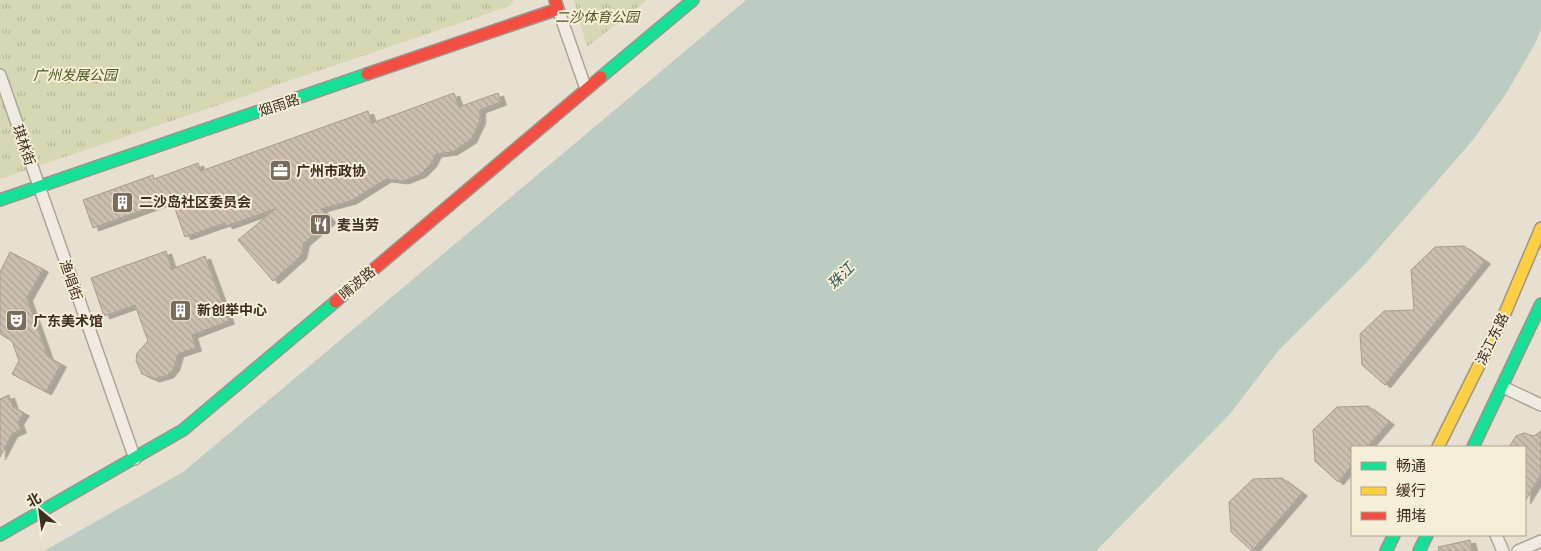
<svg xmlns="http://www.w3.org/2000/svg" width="1541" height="551" viewBox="0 0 1541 551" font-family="Merriweather,'Noto Sans SC',serif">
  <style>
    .park { fill: url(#park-tufts) }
    .water { fill: #bcccc2 }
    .building { fill: url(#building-back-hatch); stroke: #a89c90; filter: url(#shadow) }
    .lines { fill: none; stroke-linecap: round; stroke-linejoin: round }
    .street-casing { stroke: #ada599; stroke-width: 14 }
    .fast-casing { stroke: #9c958a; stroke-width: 14 }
    .slow-casing { stroke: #9c958a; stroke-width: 14 }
    .jam-casing { stroke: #9c958a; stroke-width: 14 }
    .street { stroke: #efebe3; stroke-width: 11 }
    .fast { stroke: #16e098; stroke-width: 11 }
    .slow { stroke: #ffcf43; stroke-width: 11 }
    .jam { stroke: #f24e42; stroke-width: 11 }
    .labels { text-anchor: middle; stroke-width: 4; stroke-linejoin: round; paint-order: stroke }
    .park-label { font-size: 14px; font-style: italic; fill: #4d5a26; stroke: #f7eed8 }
    .street-label { font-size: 14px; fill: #3d2e20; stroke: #f7eed8 }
    .poi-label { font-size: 14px; font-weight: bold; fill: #3d2e20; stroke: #f7eed8; text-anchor: start }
    .water-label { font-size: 15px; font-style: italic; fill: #2f5d5a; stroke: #f7eed8 }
  </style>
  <defs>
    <pattern id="park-tufts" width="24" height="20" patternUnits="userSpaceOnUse" patternTransform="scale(1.25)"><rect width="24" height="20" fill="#d6d7b3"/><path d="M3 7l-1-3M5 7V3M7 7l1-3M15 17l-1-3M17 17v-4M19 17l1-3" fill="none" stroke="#b9b99a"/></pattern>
    <pattern id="building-back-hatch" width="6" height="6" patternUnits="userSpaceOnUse" patternTransform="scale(1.25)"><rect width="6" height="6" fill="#cbbfb2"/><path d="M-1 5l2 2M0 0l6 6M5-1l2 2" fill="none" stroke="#afa499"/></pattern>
    <filter id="shadow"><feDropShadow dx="5.5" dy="3" stdDeviation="0" flood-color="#0004"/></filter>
  </defs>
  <rect width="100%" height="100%" fill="#e7e0d1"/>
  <path class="park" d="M0,0H514L510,6L0,179Z
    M574,0H647L587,47Z"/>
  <path class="water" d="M746,0H1541V29L1536,42L1507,92L1473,140L1365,264L1279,350L1229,415L1096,551H44L183,472Z"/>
  <path class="building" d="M454,93L459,107L498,93L501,102L480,110V121L471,140L452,152L436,154L431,164L421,174L403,181L386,179L351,201L321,209L331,220L304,243L301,256L273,281L238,240L275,209L227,226L225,223L185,237L172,200L93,228L83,200L153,175L154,179L198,163L201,171L368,111L372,123Z
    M1464,246L1485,261L1385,385L1362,365L1360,334L1384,311L1414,310L1411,270L1435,247Z
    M166,251L172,269L205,256L229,321L192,335L196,348L178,354L174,368L168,375L154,379L142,374L136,361L137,353L148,341L135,305L104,316L91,278Z
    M10,252L43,269L27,298L48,357L61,364L46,392L12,374L19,361L12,341L0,334V272Z
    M9,395L13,407L24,413L18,422L21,430L12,434L0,457V399Z
    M1368,406L1389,422L1367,447H1352V465L1338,482L1315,461L1313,430L1337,407Z
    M1541,431V475L1525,501V447H1509L1516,436L1524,433L1534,436Z
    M1282,478L1302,493L1252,551L1231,532L1229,502L1253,479Z
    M1470,540L1473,551H1439L1438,547Z"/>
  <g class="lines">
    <defs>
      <path id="street" d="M558,9L586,89
        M0,75L135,459
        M1503,387L1541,405
        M1496,535L1503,551
        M1518,551L1541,541"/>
      <path id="fast" d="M601,77L693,0
        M0,200L367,74
        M1473,447L1541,304
        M0,535L183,430L335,302
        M1386,551L1394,535
        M1419,551L1427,535"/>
      <path id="slow" d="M1438,447L1505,313L1541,228"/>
      <path id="jam" d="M367,74L558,9L555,0
        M335,302L601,77"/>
    </defs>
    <use href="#street" class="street-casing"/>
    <use href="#fast" class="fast-casing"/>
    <use href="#slow" class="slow-casing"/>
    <use href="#jam" class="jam-casing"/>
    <use href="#street" class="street"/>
    <use href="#fast" class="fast"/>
    <use href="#slow" class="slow"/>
    <use href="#jam" class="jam"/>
  </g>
  <defs>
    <symbol id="office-square" viewBox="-11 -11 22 22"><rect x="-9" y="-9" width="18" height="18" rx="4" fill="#786c5e" stroke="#f7eed8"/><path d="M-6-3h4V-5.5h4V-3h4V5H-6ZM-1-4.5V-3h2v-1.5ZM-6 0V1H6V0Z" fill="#fff"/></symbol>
    <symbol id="building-square" viewBox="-11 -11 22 22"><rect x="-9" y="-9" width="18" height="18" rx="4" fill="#786c5e" stroke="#f7eed8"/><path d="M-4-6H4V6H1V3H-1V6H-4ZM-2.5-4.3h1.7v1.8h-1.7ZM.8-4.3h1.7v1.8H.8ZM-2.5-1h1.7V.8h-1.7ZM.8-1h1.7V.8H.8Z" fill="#fff"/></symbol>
    <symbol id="restaurant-square" viewBox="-11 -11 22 22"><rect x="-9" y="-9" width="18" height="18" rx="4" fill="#786c5e" stroke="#f7eed8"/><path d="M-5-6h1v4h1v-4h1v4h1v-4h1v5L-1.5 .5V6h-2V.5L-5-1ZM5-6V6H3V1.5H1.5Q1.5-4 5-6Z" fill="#fff"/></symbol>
    <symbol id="theatre-square" viewBox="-11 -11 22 22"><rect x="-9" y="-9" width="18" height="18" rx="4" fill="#786c5e" stroke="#f7eed8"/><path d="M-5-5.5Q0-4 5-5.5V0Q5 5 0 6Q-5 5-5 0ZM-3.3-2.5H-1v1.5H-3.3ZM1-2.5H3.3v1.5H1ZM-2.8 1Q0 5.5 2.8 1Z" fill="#fff"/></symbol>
  </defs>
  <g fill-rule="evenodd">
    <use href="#office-square" x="268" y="158" width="25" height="25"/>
    <use href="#building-square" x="110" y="190" width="25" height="25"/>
    <use href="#restaurant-square" x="308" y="212" width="25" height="25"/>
    <use href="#building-square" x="168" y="298" width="25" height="25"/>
    <use href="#theatre-square" x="4" y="308" width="25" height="25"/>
  </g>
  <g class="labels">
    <g class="park-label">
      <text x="597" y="22">二沙体育公园</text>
      <text x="75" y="80">广州发展公园</text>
    </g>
    <g class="street-label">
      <text transform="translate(279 105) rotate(-18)" y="5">烟雨路</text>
      <text transform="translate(24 145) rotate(71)" y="5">琪林街</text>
      <text transform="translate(71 280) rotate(71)" y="5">渔唱街</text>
      <text transform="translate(357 283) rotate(-40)" y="5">晴波路</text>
      <text transform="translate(1492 339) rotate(-64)" y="5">滨江东路</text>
    </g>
    <g class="poi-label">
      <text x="296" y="176">广州市政协</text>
      <text x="139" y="207">二沙岛社区委员会</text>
      <text x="337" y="230">麦当劳</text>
      <text x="197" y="315">新创举中心</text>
      <text x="33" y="326">广东美术馆</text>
    </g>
    <g class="water-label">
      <text transform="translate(841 276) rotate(-45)" y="5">珠江</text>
    </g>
  </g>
  <rect x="1351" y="446" width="175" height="90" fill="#f7eed8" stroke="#ada18e"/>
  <rect x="1361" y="462" width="25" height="8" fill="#16e098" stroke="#ada18e"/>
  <text x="1396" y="471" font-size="15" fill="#3d2e20">畅通</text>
  <rect x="1361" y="487" width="25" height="8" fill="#ffcf43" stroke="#ada18e"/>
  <text x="1396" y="496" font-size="15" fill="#3d2e20">缓行</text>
  <rect x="1361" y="512" width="25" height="8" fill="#f24e42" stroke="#ada18e"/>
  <text x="1396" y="521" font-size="15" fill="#3d2e20">拥堵</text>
  <g transform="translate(40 511) rotate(331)" stroke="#f7eed8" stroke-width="4" paint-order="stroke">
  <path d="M0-4L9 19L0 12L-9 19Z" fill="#3d2e20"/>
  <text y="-8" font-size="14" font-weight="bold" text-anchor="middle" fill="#3d2e20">北</text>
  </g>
</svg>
